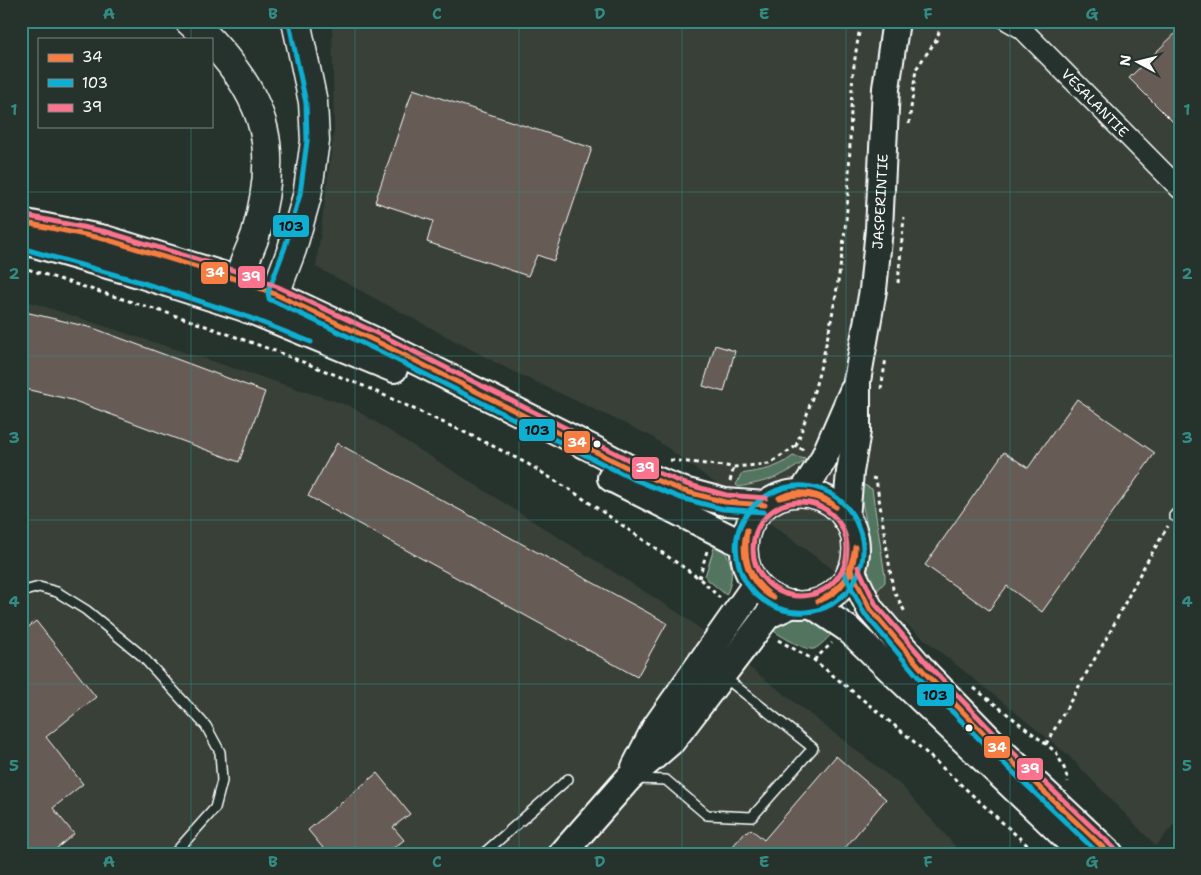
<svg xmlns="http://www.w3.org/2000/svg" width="1201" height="875" viewBox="0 0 1201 875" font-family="'Shantell Sans',sans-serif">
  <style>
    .built { fill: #393f39 }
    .green { fill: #52745e; stroke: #a8baae }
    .building { fill: #665b55; stroke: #fff }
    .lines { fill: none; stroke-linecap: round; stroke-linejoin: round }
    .service-casing { stroke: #fff; stroke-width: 12 }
    .minor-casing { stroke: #fff; stroke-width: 22 }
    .secondary-casing { stroke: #fff; stroke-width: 30 }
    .motorway-casing { stroke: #fff; stroke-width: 31 }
    .path { stroke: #fff; stroke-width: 3; stroke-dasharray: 4 4; stroke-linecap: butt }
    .service { stroke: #26332d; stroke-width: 9 }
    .minor { stroke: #26332d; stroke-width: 19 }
    .secondary { stroke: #26332d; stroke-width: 26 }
    .motorway { stroke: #26332d; stroke-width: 28 }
    .bus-1-casing { stroke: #26332d; stroke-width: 9 }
    .bus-2-casing { stroke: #26332d; stroke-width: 9 }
    .bus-3-casing { stroke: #26332d; stroke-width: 9 }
    .bus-1 { stroke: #f77d43; stroke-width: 5 }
    .bus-2 { stroke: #0dafd3; stroke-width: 5 }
    .bus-3 { stroke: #fc738d; stroke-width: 5 }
    .grid { fill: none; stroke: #338b84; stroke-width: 1; stroke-opacity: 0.55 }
    .bus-dot { fill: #fff; stroke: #26332d; stroke-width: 2 }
    .labels { text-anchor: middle; stroke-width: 4; stroke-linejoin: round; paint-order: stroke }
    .street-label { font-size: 14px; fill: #fff; stroke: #26332d }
    .line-badge { stroke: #26332d; stroke-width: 2 }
    .badge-label { font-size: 14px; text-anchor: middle; font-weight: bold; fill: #fff }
    .pale-badge-label { font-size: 14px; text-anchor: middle; font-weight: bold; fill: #111 }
    .neatline { fill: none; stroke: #338b84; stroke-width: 2 }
    .grid-label { font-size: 16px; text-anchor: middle; font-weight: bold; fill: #338b84 }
  </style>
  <rect width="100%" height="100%" fill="#26332d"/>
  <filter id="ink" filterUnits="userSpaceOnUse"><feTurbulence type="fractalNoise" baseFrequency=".02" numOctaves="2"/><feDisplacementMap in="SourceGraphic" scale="10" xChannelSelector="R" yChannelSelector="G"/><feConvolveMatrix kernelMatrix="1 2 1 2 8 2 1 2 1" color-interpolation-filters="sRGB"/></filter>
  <g filter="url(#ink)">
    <path class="built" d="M332,21H1180V817L1156,846L1067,754L887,609L651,436L508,369L316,267L334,131Z
      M21,299L350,406L685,617L902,786L962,854H21Z"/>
    <path class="green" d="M793,456L805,459V461C780,478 768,481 739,487L736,485L741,474C762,470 775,470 793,456Z
      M860,483L872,489L885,576V582L873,595L867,576L870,554L869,535L860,493Z
      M715,545C719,548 725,551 727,555C734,566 732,585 726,595L707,579L705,576Z
      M805,616L814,619L835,631C829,636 821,646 814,649C805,651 779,635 771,629L773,626L795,617Z"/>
    <path class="building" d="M1180,29V129L1129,78Z
      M413,89L592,148L554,261L537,255L528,276L427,242L433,221L375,202Z
      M21,311L93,328L265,392L239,462L72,400L21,388Z
      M715,345L735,351L724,392L703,386Z
      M1077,399L1155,453L1042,612L1007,586L989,610L925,565L1004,452L1028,468Z
      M337,443L667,623L637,677L308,496Z
      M36,621L96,697L46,737L83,784L53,808L74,834L50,854H21V633Z
      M836,756L886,799L840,854H726L745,832L746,833L751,829L764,840Z
      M377,773L410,814L393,827L404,840L386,854H328L308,830Z"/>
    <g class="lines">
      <defs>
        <path id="service" d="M1174,516L1180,509
          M21,592L39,587L57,592L86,610L141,655L206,726L220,752L222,781L215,808L174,854
          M637,779L666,780L707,815L752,817L813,748L723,676
          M483,854L568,779"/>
        <g id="minor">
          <path id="s1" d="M1008,21L1022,29L1180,189"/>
        </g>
        <g id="secondary">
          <path d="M21,222L105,239L239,280L275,294L382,344L595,450L636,472L684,491L725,502L765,505"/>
          <path d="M21,240L139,274L248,309L394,369"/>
          <path d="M611,478L744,545"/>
          <path d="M802,493L823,460L853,391"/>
          <circle cx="800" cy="549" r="56"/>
          <path id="s2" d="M846,518L850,472L857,431V381L873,290L879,229L886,88L896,21"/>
          <path d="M851,570L870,609L926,674L1000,750L1110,854"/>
          <path d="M811,604L848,629L1083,854"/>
          <path d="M635,767L655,728L756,584"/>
          <path d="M562,854L629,778L672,741L768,615L793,604"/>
        </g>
        <path id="motorway" d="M189,21L209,39
          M211,41C269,103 279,153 256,233C253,244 239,272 239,280C239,286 246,302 248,309L275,294L292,249L307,196L315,141L313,102L296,21"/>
      </defs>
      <use href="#service" class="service-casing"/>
      <use href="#minor" class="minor-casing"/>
      <use href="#secondary" class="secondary-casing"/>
      <use href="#motorway" class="motorway-casing"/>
      <path class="path" d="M909,124L916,69L937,39L942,21
        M21,267L186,319L275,351L366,387L479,439L528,464L575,493L699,578L720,598
        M898,283L904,217
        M881,389L886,358
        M796,446C822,376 837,302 845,229C851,177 849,125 853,74C855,56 858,39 861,21
        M670,460L734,467L769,464L796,446L804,450
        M872,478L876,479L893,589L906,614
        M730,481L734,467
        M699,578L707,551
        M778,640L814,660L911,739L1037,854
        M814,660L832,643
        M974,688L1056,752L1065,770L1068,782
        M1046,744L1110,632L1142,570L1168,526"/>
      <use href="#service" class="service"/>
      <use href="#minor" class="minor"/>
      <use href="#secondary" class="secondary"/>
      <use href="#motorway" class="motorway"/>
      <defs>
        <path id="bus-1" d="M21,222L105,239L239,280L275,294L382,344L636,472L684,491L725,502L765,505
          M779,498C797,488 822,493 836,507
          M779,498C801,492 818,495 836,507
          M747,530C743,560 748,579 774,598
          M747,530C739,555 749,586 774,598
          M851,570L870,609L926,674L1000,750L1110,854
          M818,601C842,590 851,572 855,547
          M818,601C842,594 855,571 855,547"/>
        <path id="bus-2" d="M289,23L306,103L307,141L300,194L285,247L268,292L269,299L379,351L633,479L681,498L723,509L764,512
          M21,248L137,281L245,316L311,342
          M844,573L864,613L920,679L995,755L1099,854
          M847,592C842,596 837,601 832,604C799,623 755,608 741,572C735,555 734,536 743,520C771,472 840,474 859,529C863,539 864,551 862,562C860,572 854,581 849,590"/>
        <path id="bus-3" d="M22,215L107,232L242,273L278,287L385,337L639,465L686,484L726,495L766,498
          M753 549a47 47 0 1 1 94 0a47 47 0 1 1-94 0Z
          M858,567L876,605L932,669L1005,745L1115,849"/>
      </defs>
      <use href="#bus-1" class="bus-1-casing"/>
      <use href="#bus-2" class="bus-2-casing"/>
      <use href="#bus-3" class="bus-3-casing"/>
      <use href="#bus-1" class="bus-1"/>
      <use href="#bus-2" class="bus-2"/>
      <use href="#bus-3" class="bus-3"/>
    </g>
  </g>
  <path class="grid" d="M191,21V39M355,21V854M519,21V854M682,21V854M846,21V854M1010,21V854M191,126V854M21,192H1180M21,356H1180M21,520H1180M21,684H1180"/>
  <g class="bus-dot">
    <circle cx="597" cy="444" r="4.5"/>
    <circle cx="969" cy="728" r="4.5"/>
  </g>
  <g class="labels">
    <g class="street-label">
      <text dy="5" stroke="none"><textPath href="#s1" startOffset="120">VESALANTIE</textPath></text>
      <text dy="5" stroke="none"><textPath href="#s2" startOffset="319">JASPERINTIE</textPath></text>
    </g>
  </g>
  <g class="line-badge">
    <rect x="272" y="214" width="38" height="24" rx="5" fill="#0dafd3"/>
    <rect x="200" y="261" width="29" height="24" rx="5" fill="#f77d43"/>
    <rect x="237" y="265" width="29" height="24" rx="5" fill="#fc738d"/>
    <rect x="518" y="418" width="38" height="24" rx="5" fill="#0dafd3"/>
    <rect x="563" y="430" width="28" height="24" rx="5" fill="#f77d43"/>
    <rect x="631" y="456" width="29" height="24" rx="5" fill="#fc738d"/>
    <rect x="916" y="683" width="39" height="24" rx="5" fill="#0dafd3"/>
    <rect x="983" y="735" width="28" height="24" rx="5" fill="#f77d43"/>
    <rect x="1016" y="757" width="28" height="24" rx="5" fill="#fc738d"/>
  </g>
  <g class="badge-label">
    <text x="215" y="277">34</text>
    <text x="251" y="281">39</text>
    <text x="577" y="447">34</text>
    <text x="645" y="472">39</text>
    <text x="997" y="752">34</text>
    <text x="1030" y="773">39</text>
  </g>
  <g class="pale-badge-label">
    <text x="291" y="231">103</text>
    <text x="537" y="435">103</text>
    <text x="935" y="700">103</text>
  </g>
  <rect width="1201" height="875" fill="none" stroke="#26332d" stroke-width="55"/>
  <rect x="38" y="38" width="175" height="90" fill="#26332d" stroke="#7d8581"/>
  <rect x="48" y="54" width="25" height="8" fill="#f77d43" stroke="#7d8581"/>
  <text x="82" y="62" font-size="15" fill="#ffffff">34</text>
  <rect x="48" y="79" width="25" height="8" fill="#0dafd3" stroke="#7d8581"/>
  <text x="82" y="88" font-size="15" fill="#ffffff">103</text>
  <rect x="48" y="104" width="25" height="8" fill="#fc738d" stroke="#7d8581"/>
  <text x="82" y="112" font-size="15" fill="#ffffff">39</text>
  <g transform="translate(1138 62) rotate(277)" stroke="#26332d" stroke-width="4" paint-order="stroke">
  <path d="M0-4L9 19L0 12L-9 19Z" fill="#ffffff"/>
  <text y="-8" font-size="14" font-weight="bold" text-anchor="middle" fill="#ffffff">N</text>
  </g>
  <rect x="28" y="28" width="1146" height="820" class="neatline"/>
  <g class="grid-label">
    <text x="109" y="19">A</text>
    <text x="273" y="19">B</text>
    <text x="437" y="19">C</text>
    <text x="600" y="19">D</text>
    <text x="764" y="19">E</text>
    <text x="928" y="19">F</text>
    <text x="1092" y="19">G</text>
    <text x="14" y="115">1</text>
    <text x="1187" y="115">1</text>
    <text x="14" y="279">2</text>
    <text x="1187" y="279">2</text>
    <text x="14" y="443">3</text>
    <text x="1187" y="443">3</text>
    <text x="14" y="607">4</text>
    <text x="1187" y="607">4</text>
    <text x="14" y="771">5</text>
    <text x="1187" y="771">5</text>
    <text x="109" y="867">A</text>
    <text x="273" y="867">B</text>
    <text x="437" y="867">C</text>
    <text x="600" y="867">D</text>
    <text x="764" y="867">E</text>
    <text x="928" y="867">F</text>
    <text x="1092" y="867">G</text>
  </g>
</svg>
